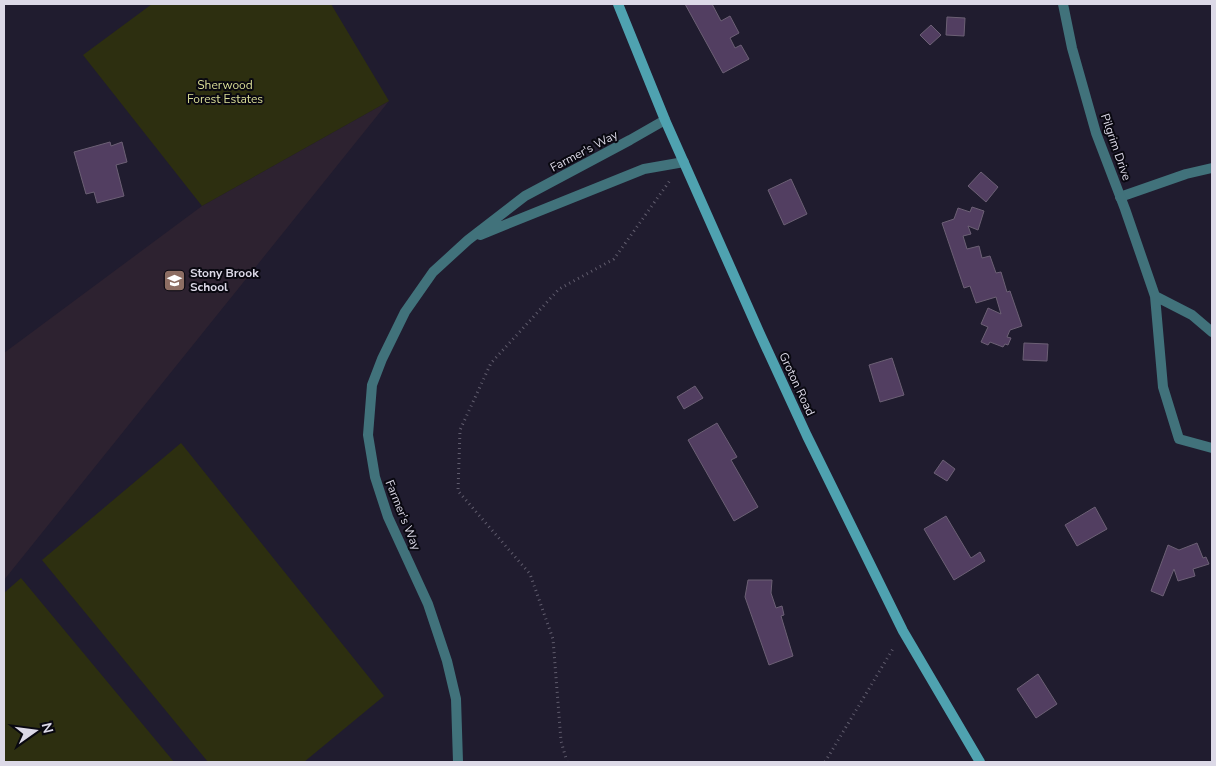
<svg xmlns="http://www.w3.org/2000/svg" width="1216" height="766" viewBox="0 0 1216 766" font-family="'Nunito Sans',sans-serif">
  <style>
    .education { fill: #2d2230 }
    .green { fill: #2d2f10 }
    .building { fill: #523e61; stroke: #6c6075 }
    .lines { fill: none; stroke-linecap: round; stroke-linejoin: round }
    .path { stroke: #605c6d; stroke-width: 3; stroke-dasharray: 1 4; stroke-linecap: butt }
    .lane { stroke: #41727b; stroke-width: 10 }
    .street { stroke: #41727b; stroke-width: 10 }
    .secondary { stroke: #4fa2b0; stroke-width: 10 }
    .labels { text-anchor: middle; stroke-width: 4; stroke-linejoin: round; paint-order: stroke }
    .park-label { font-size: 12px; fill: #d9dd96; stroke: #090810 }
    .street-label { font-size: 12px; fill: #dcd9e7; stroke: #090810 }
    .poi-label { font-size: 12px; font-weight: bold; fill: #dcd9e7; stroke: #090810; text-anchor: start }
  </style>
  <rect width="100%" height="100%" fill="#201c2f"/>
  <path class="education" d="M389,101L4,580V353L202,206Z"/>
  <path class="green" d="M152,4H331L389,101L202,206L83,55Z
    M181,443L384,696L304,762H208L42,560Z
    M21,578L174,762H4V593Z"/>
  <path class="building" d="M685,4H712L721,21L730,16L739,33L730,38L735,48L741,45L749,59L723,73Z
    M947,17L965,18L964,36L946,35Z
    M931,25L941,35L930,45L920,35Z
    M110,142L111,146L122,142L127,162L116,165L124,196L97,203L94,192L86,194L74,152Z
    M981,172L998,187L986,202L968,186Z
    M791,179L807,214L784,225L768,190Z
    M972,207L984,211L978,230L968,226L971,234L963,236L967,249L979,246L982,258L990,256L996,273L1001,272L1007,292L1010,291L1022,326L1010,330L1007,337L1011,338L1008,345L1005,344L1003,347L990,342L988,345L981,342L988,327L981,324L988,308L1001,314L996,297L976,303L970,286L964,288L942,223L954,219L958,208L970,212Z
    M1024,343L1048,344L1047,361L1023,360Z
    M892,358L904,395L880,402L869,365Z
    M695,386L703,398L684,409L677,397Z
    M717,423L737,457L731,460L758,507L734,521L688,440Z
    M943,460L955,469L947,481L934,473Z
    M1095,507L1107,529L1077,546L1065,525Z
    M946,516L971,558L980,552L985,561L954,580L924,529Z
    M1197,543L1203,558L1206,557L1209,564L1193,569L1195,576L1178,581L1174,569L1163,596L1151,591L1168,545L1179,550Z
    M748,580H772L771,593L776,608L782,606L784,615L781,616L793,656L769,665L745,597Z
    M1038,674L1057,704L1036,718L1017,689Z"/>
  <g class="lines">
    <path class="path" d="M567,762L561,741L553,639L530,574L458,491L460,430L491,363L559,289L614,259L671,179
      M825,762L894,647"/>
    <path class="lane" d="M1120,197L1186,174L1212,168"/>
    <path class="street" d="M1063,4L1072,48L1096,133L1125,209L1155,296L1163,387L1179,439L1212,448
      M480,235L644,169L684,162
      M1155,296L1192,315L1212,332
      M458,762L456,699L447,661L428,604L388,517L375,477L368,435L372,385L382,359L405,312L433,272L468,240L525,196L630,140L665,120"/>
    <path class="secondary" d="M618,4L665,120L760,334L807,436L903,631L980,762"/>
  </g>
  <defs>
    <symbol id="school-square" viewBox="-11 -11 22 22"><rect x="-9" y="-9" width="18" height="18" rx="4" fill="#8d6e63" stroke="#090810"/><path d="M0-5L7-2L0 1L-7-2ZM-4 1L0 2.5L4 1V4Q0 6-4 4Z" fill="#fff"/></symbol>
  </defs>
  <g fill-rule="evenodd">
    <use href="#school-square" x="162" y="268" width="25" height="25"/>
  </g>
  <g class="labels">
    <g class="park-label">
      <text x="225" y="89">Sherwood<tspan x="225" dy="14">Forest Estates</tspan></text>
    </g>
    <g class="street-label">
      <text transform="translate(1116 147) rotate(71)" y="4">Pilgrim Drive</text>
      <text transform="translate(584 151) rotate(-28)" y="4">Farmer's Way</text>
      <text transform="translate(797 384) rotate(65)" y="4">Groton Road</text>
      <text transform="translate(403 515) rotate(68)" y="4">Farmer's Way</text>
    </g>
    <g class="poi-label">
      <text x="190" y="277">Stony Brook<tspan x="190" dy="14">School</tspan></text>
    </g>
  </g>
  <rect width="1216" height="766" fill="none" stroke="#dcd9e7" stroke-width="10"/>
  <g transform="translate(35 731) rotate(76)" stroke="#090810" stroke-width="4" paint-order="stroke">
  <path d="M0-4L9 19L0 12L-9 19Z" fill="#dcd9e7"/>
  <text y="-8" font-size="14" font-weight="bold" text-anchor="middle" fill="#dcd9e7">N</text>
  </g>
</svg>
